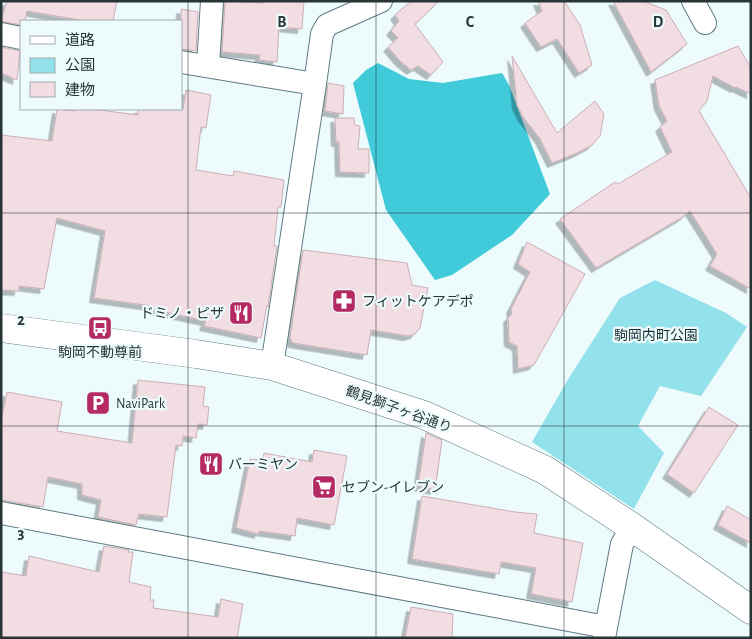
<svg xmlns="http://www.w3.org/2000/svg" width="752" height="639" viewBox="0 0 752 639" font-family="'Alegreya Sans','Noto Sans JP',sans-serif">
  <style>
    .green { fill: #92e1eb }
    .forest { fill: #40cada }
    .building { fill: #f1dde2; stroke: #cbaeb5; filter: url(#shadow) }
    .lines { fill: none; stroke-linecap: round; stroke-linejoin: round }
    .minor-casing { stroke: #5e7b80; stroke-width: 24 }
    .major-casing { stroke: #5e7b80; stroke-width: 29 }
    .minor { stroke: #fff; stroke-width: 22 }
    .major { stroke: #fff; stroke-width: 28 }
    .grid { fill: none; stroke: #283537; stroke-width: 1; stroke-opacity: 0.55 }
    .labels { text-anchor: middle; stroke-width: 4.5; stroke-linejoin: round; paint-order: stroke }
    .poi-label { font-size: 14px; fill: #283537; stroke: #eefbfd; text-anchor: start }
    .park-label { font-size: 14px; fill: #182f32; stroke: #eefbfd }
    .street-label { font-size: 14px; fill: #283537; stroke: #eefbfd }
    .grid-label { font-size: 16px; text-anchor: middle; font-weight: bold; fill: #283537; stroke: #eefbfd; stroke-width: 4.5; stroke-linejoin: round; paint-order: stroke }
  </style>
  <defs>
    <filter id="shadow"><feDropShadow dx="-4.5" dy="4.5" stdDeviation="0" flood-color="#0004"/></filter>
  </defs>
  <rect width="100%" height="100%" fill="#eefbfd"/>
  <path class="green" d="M655,280L726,313L747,327L701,396L660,386L638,426L664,453L634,509L532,442L567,381L620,298Z"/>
  <path class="forest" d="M378,63L409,79L443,83L502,73L509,85L550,194L512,235L452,275L435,280L386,210L353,83L366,70Z"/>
  <path class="building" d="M7,1H117L113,21H85L27,11L25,21H21V25L1,21Z
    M225,1L263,3V1H304L302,29L279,27L277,62L259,60L260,55L222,52Z
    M411,1H439L415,24L443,62L431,75L418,66L411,70L400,61L388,47L398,38L391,31L399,21L395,15Z
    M538,1H564L580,25L592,65L579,73L557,39L541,47L525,23L542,11Z
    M613,1H643L666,10L687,44L651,72Z
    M181,9L198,12L196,51L181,49Z
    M738,46L751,68V94L736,87L735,88L713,76L707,101L699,111L751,198V289L710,266L717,254L690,211L681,218L596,268L560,219L615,182L618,184L672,152L660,127L667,121L659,106L655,80Z
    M1,47L20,51L17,80L1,73Z
    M512,56L557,133L595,101L604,114L600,136L592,145L577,153L552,163L540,139L523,117L517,105Z
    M328,83L344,86L343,114L325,111Z
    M186,90L211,95L206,128L201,127L196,170L233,176L234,171L284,180L281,207H278L274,246H277L268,307L267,305L261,338L204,326L206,321L151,309L152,306L94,298L105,231L57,218L44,289L19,286V291L1,290V135L52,141L57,109L75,111V109H92L138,115V109H183Z
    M335,118H354L355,125L360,126L358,149H369V173L340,172L339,142H336Z
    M527,242L585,274L534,365L518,369L517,346L509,342L508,318L512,314L511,309L530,272L518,264Z
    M303,250L407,263L412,285L428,288L420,328L415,334L408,336L371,330L367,355L293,343L290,338Z
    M138,380L205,387L203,406L209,407L207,425L198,424L196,438L183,436L182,446L176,445L167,517L139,514L136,525L98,517L101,500L82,495V484L48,477L43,507L1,500V421L7,392L62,402L57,431L132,443Z
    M709,407L738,425L694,493L667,474Z
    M426,433L442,440L435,490L418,486Z
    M314,450L347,456L334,525L297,518L295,536L259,531V534L236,528L250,459L263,460L264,453L312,462Z
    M422,496L515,512L537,514L534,533L583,543L572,602L531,594L536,568L501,562L499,574L412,559Z
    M727,506L751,520V543L718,525Z
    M104,546L129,550L128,552H133L129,582L151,587L150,600H154L153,608L218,617L221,599L243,604L237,638H1V572L26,576L29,556L99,572Z
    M411,607L453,614L452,638H405Z"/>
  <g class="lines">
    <defs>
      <path id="minor" d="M693,1L705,23
        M1,34L21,38
        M181,62L315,84
        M208,66L212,1
        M272,366L315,84L322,34L327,25L381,1
        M1,513L606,627
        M604,638L622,544L632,527"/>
      <path id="major" d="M1,328L196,354L272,366L424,415L545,470L632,527L751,610"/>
    </defs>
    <use href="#minor" class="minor-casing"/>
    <use href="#major" class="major-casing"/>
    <use href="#minor" class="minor"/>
    <use href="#major" class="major"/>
  </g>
  <path class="grid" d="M188,1V638M376,1V638M564,1V638M1,213H751M1,426H751"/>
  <defs>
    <symbol id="pharmacy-square" viewBox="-11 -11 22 22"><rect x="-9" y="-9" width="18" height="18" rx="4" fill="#b62a63" stroke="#eefbfd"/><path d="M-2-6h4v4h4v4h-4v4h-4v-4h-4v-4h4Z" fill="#fff"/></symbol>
    <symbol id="restaurant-square" viewBox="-11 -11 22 22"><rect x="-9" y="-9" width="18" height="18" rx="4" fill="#b62a63" stroke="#eefbfd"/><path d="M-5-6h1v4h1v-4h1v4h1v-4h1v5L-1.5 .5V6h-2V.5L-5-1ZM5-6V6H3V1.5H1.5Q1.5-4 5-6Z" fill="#fff"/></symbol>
    <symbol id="bus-square" viewBox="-11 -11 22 22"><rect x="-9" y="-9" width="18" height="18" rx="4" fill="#b62a63" stroke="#eefbfd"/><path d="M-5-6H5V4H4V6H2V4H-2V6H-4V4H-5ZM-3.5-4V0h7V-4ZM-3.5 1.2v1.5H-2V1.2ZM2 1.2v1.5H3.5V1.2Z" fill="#fff"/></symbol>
    <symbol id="parking-square" viewBox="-11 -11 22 22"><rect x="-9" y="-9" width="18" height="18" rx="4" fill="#b62a63" stroke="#eefbfd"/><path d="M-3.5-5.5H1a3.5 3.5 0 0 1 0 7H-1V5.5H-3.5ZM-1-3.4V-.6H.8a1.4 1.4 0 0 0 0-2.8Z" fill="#fff"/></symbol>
    <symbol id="supermarket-square" viewBox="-11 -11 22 22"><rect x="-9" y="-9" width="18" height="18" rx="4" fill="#b62a63" stroke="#eefbfd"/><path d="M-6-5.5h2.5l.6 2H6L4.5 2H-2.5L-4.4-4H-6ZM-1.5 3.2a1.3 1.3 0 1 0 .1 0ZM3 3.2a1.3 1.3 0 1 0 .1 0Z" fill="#fff"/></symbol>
  </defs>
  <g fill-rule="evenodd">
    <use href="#pharmacy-square" x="330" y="287" width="28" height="28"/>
    <use href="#restaurant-square" x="227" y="299" width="28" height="28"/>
    <use href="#bus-square" x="86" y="314" width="28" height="28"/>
    <use href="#parking-square" x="84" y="389" width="28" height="28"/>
    <use href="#restaurant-square" x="197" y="450" width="28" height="28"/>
    <use href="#supermarket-square" x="310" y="473" width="28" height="28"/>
  </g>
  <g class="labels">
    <g class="poi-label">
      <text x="362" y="306">フィットケアデポ</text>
      <text x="224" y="318" text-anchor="end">ドミノ・ピザ</text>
      <text x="100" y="357" text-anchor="middle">駒岡不動尊前</text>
      <text x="116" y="408">NaviPark</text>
      <text x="228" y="469">バーミヤン</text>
      <text x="342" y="492">セブン-イレブン</text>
    </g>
    <g class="park-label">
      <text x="656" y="340">駒岡内町公園</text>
    </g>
    <g class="street-label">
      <text transform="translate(399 409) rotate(20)" y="5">鶴見獅子ヶ谷通り</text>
    </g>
  </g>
  <g class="grid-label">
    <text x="282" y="27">B</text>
    <text x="470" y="27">C</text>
    <text x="658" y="27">D</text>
    <text x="21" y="325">2</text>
    <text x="21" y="538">3</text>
  </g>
  <rect width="752" height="639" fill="none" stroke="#283537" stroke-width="5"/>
  <rect x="20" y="20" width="162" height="90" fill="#eefbfd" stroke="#9facae"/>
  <rect x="30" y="36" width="25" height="8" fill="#ffffff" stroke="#9facae"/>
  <text x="65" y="45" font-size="15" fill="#283537">道路</text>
  <rect x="30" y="58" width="25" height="15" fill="#92e1eb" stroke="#9facae"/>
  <text x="65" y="70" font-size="15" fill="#283537">公園</text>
  <rect x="30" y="82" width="25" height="15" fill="#f1dde2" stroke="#9facae"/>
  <text x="65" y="95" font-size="15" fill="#283537">建物</text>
</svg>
